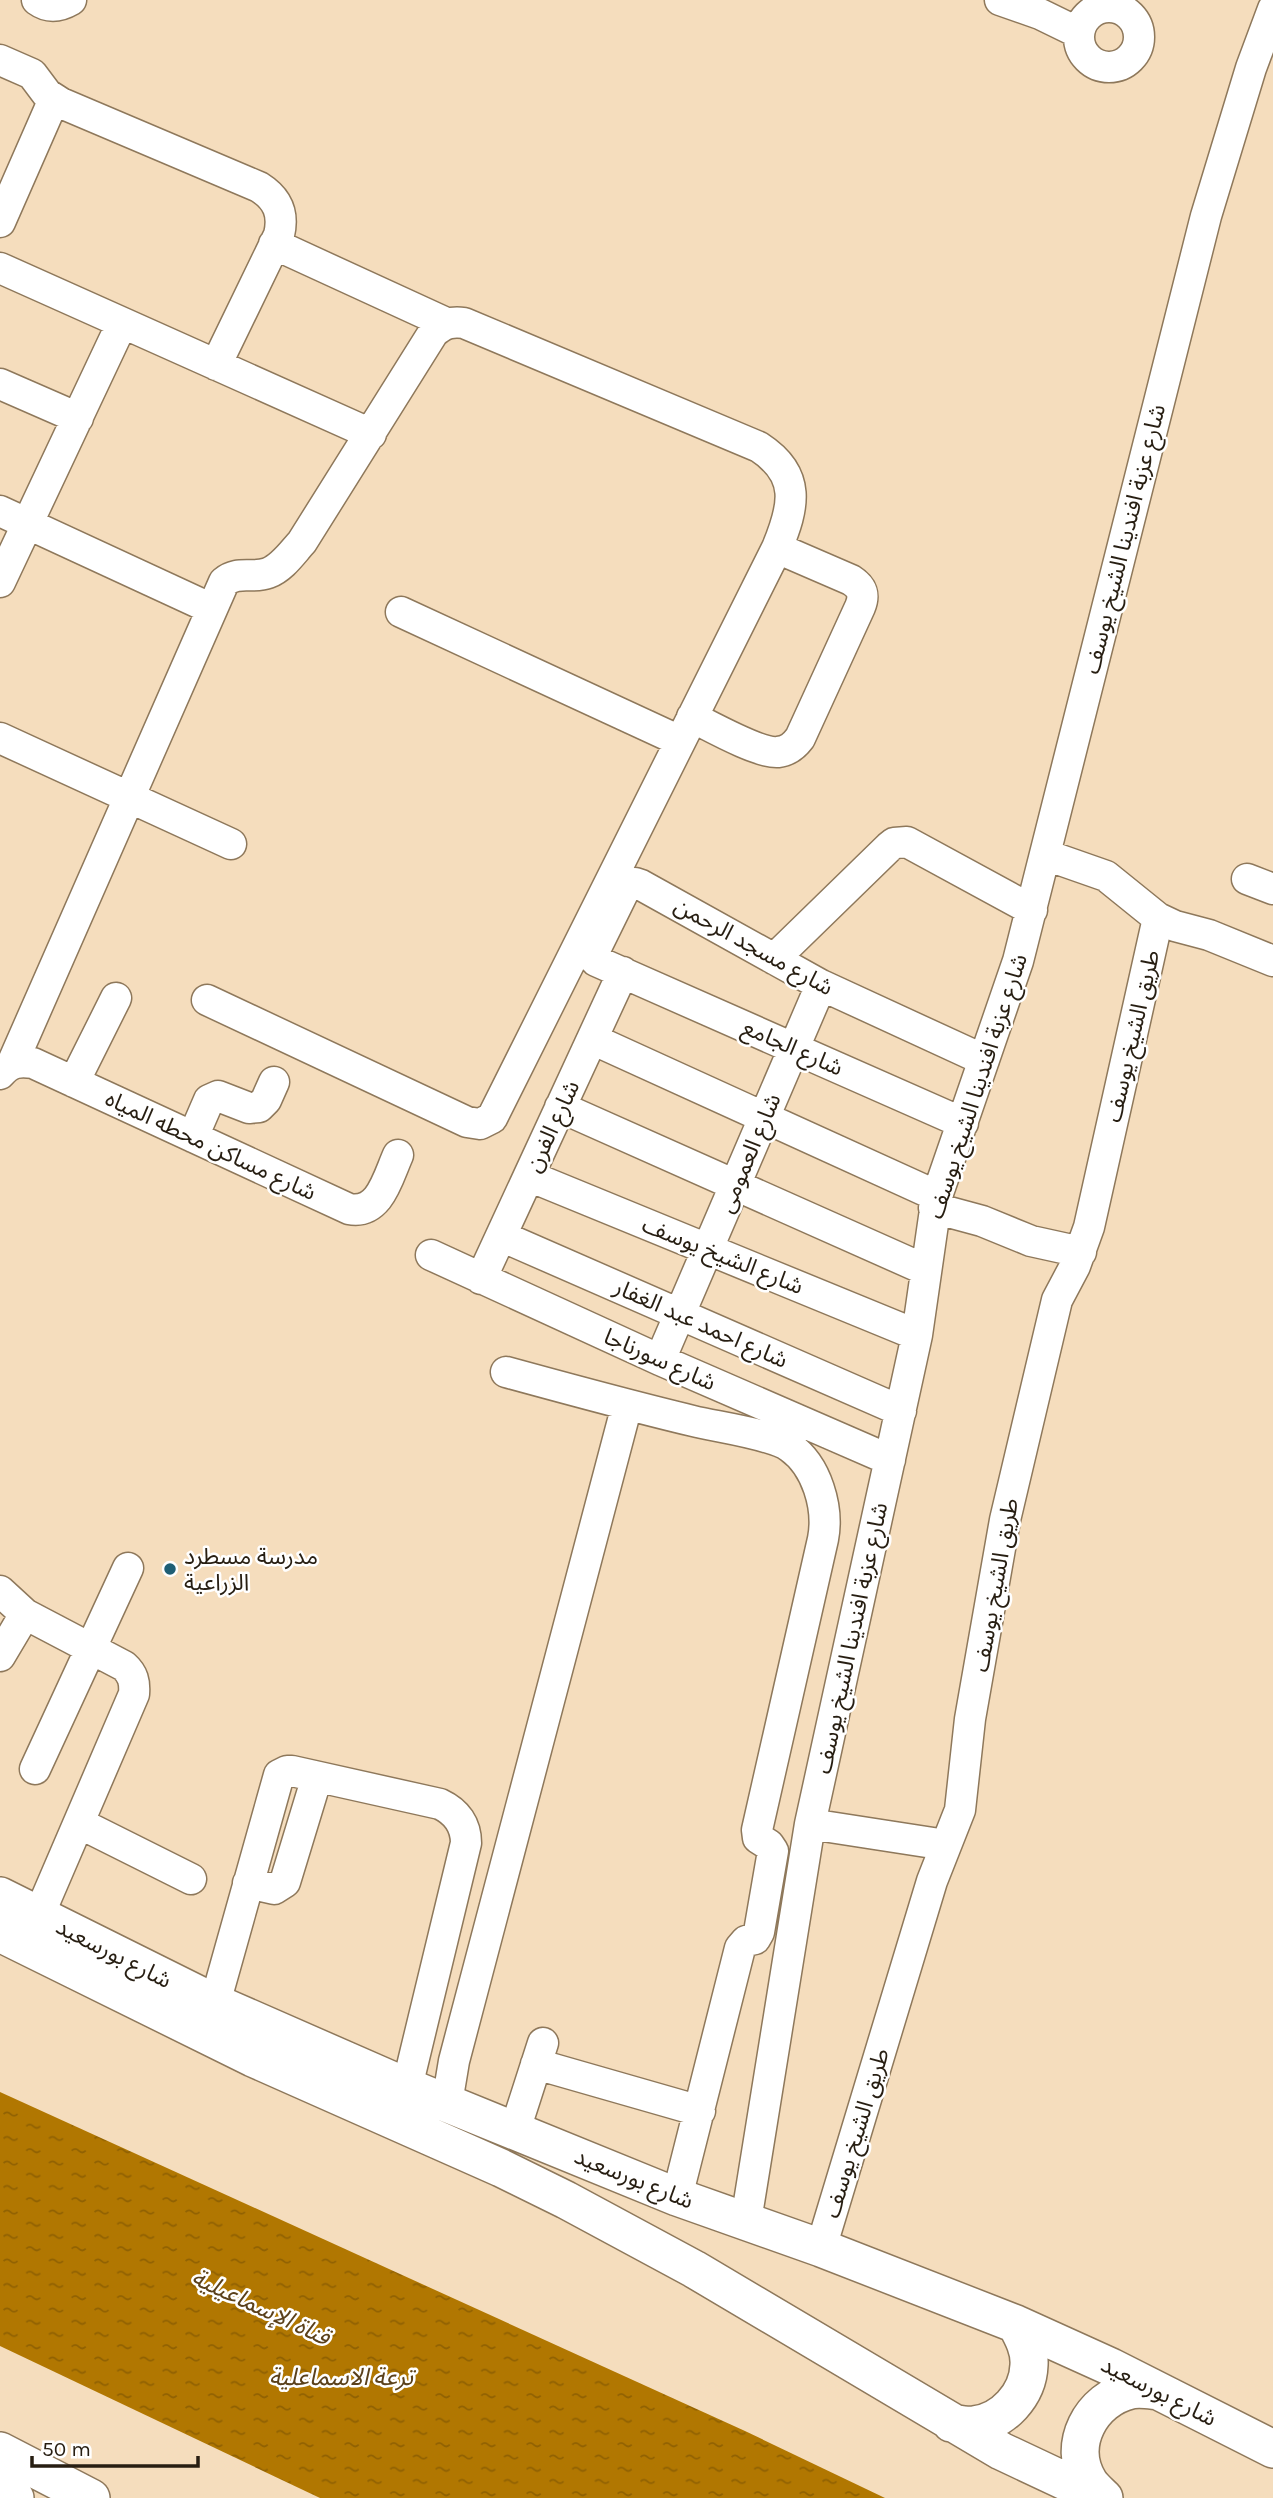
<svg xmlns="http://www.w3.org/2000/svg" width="1273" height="2498" viewBox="0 0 1273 2498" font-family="Karla,'Noto Sans Arabic',sans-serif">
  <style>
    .water { fill: url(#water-ripples) }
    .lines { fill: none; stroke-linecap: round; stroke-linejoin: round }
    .minor-casing { stroke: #8e785b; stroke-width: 33 }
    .major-casing { stroke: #8e785b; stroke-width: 40 }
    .minor { stroke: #fff; stroke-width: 30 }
    .major { stroke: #fff; stroke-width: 37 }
    .poi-dot { fill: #1f5e74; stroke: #fff; stroke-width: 2.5 }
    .labels { text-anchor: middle; stroke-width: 5; stroke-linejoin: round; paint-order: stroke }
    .street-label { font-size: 23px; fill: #271e12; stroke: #fff }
    .poi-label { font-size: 23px; fill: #271e12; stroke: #fff; text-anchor: start }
    .water-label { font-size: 24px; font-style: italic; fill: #5b411b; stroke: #fff }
  </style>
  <defs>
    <pattern id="water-ripples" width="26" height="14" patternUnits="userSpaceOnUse" patternTransform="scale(1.75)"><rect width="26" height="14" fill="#b17701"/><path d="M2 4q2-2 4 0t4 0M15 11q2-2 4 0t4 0" fill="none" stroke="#906102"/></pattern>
  </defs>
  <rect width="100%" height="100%" fill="#f5ddbd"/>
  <path class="water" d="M0,2092L745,2431L885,2498H320L0,2346Z"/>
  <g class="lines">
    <defs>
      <path id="minor" d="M37,0C48,8 59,7 71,0
        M1000,0L1040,14L1079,33
        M1079 37a30 30 0 1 1 60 0a30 30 0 1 1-60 0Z
        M0,60L32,74L47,94L61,103L259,187C278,199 284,214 279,235L216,365
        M0,222L54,99
        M274,244L446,323
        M0,268L371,434
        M0,384L78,418
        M0,511L212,609
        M0,582L122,323
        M401,612L680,741
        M692,717C710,726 760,754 778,752C788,751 794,746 800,738L860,607C865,595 862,587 851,580L777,548
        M0,738L231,844
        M1046,855L1106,876L1158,918L1175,926L1209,935L1273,961
        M1247,879L1273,889
        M774,959L889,847L894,843L907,842L1032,910
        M592,1039L937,1196
        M12,1064L224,582C238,570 252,579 268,573C282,568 292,553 302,542L433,333C443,324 451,321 464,323L759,447C802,475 794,507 777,548L492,1118L480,1124L467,1122L207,1000
        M0,1074C10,1062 19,1061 33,1063L349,1209C380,1215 388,1177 398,1155
        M74,1082L116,998
        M560,1107L926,1270
        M963,1123L596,961L593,957L594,952L625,889L635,883L641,885L821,985L984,1060
        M193,1137L209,1100L218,1096L249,1108L259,1107L266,1100L274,1082
        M529,1176L917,1335
        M934,1208L982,1221L1031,1241L1081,1252
        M501,1236L901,1411
        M431,1255L660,1360L890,1460
        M481,1279L623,972
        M660,1360L821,985
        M506,1372C568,1389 630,1406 693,1421C717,1427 772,1434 790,1447C817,1466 829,1508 823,1539L757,1830L758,1838L769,1845L773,1851L759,1932L755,1939L746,1941L740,1948L677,2197
        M0,1591L25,1614L124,1666C133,1674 135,1682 134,1694L39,1915
        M0,1656L25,1614
        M35,1769L128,1568
        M79,1823L191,1879
        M810,1824L946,1845
        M248,1883L274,1889L285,1882L317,1777
        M215,2003L279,1775L287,1771H292L440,1804C457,1812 466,1825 466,1843L407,2087
        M536,2064L700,2111
        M447,2103L454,2061L627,1405
        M515,2130L543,2043
        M746,2221L810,1824L917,1335L937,1196L1018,961L1206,216L1251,68L1273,9
        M821,2248L932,1881L960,1810L970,1719L1005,1520L1057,1300L1075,1266L1089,1227L1158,918"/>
      <path id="major" d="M0,1896L215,2003L407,2087L677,2197L821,2248L1016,2324L1111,2367L1273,2449
        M0,1933L253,2058L501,2168L566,2200L694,2269L1001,2451L1101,2498
        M951,2423C958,2424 967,2426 974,2425C1003,2422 1028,2395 1029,2365C1030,2350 1023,2337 1016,2324
        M0,2451L91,2498
        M0,2490L15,2498
        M1104,2498C1099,2493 1093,2488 1089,2482C1066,2445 1091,2399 1131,2390C1140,2388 1150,2390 1158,2391"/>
    </defs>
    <use href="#minor" class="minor-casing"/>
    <use href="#major" class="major-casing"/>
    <use href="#minor" class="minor"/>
    <use href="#major" class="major"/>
  </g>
  <circle class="poi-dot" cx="170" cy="1569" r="7"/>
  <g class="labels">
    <g class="street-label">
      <text transform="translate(1124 539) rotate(-76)" y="8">شارع عزبة افندينا الشيخ يوسف</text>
      <text transform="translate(754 946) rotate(29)" y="8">شارع مسجد الرحمن</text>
      <text transform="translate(1132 1036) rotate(-77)" y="8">طريق الشيخ يوسف</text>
      <text transform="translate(793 1047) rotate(24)" y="8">شارع الجامع</text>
      <text transform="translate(977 1086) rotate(-72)" y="8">شارع عزبة افندينا الشيخ يوسف</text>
      <text transform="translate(552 1126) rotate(-65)" y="8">شارع الفرن</text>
      <text transform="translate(211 1145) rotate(25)" y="8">شارع مساكن محطه المياه</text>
      <text transform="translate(749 1153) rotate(-67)" y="8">شارع العمومى</text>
      <text transform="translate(723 1255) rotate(22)" y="8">شارع الشيخ يوسف</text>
      <text transform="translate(701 1323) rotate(24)" y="8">شارع احمد عبد الغفار</text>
      <text transform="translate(660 1359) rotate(24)" y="8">شارع سورناجا</text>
      <text transform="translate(995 1585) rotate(-80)" y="8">طريق الشيخ يوسف</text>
      <text transform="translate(851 1638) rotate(-78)" y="8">شارع عزبة افندينا الشيخ يوسف</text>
      <text transform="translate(114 1953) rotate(27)" y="8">شارع بورسعيد</text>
      <text transform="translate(856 2133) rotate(-73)" y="8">طريق الشيخ يوسف</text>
      <text transform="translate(634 2178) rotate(22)" y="8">شارع بورسعيد</text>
      <text transform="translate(1159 2391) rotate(27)" y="8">شارع بورسعيد</text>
    </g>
    <g class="poi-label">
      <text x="184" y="1564">مدرسة مسطرد<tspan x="184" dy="26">الزراعية</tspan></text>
    </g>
    <g class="water-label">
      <text transform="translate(261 2307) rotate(25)" y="8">قناة الإسماعيلية</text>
      <text x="341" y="2385">ترعة الاسماعلية</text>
    </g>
  </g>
  <path d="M32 2456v10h166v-10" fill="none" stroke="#271e12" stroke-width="3.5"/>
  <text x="42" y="2456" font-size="21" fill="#271e12" stroke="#ffffff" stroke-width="5" paint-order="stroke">50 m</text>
</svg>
